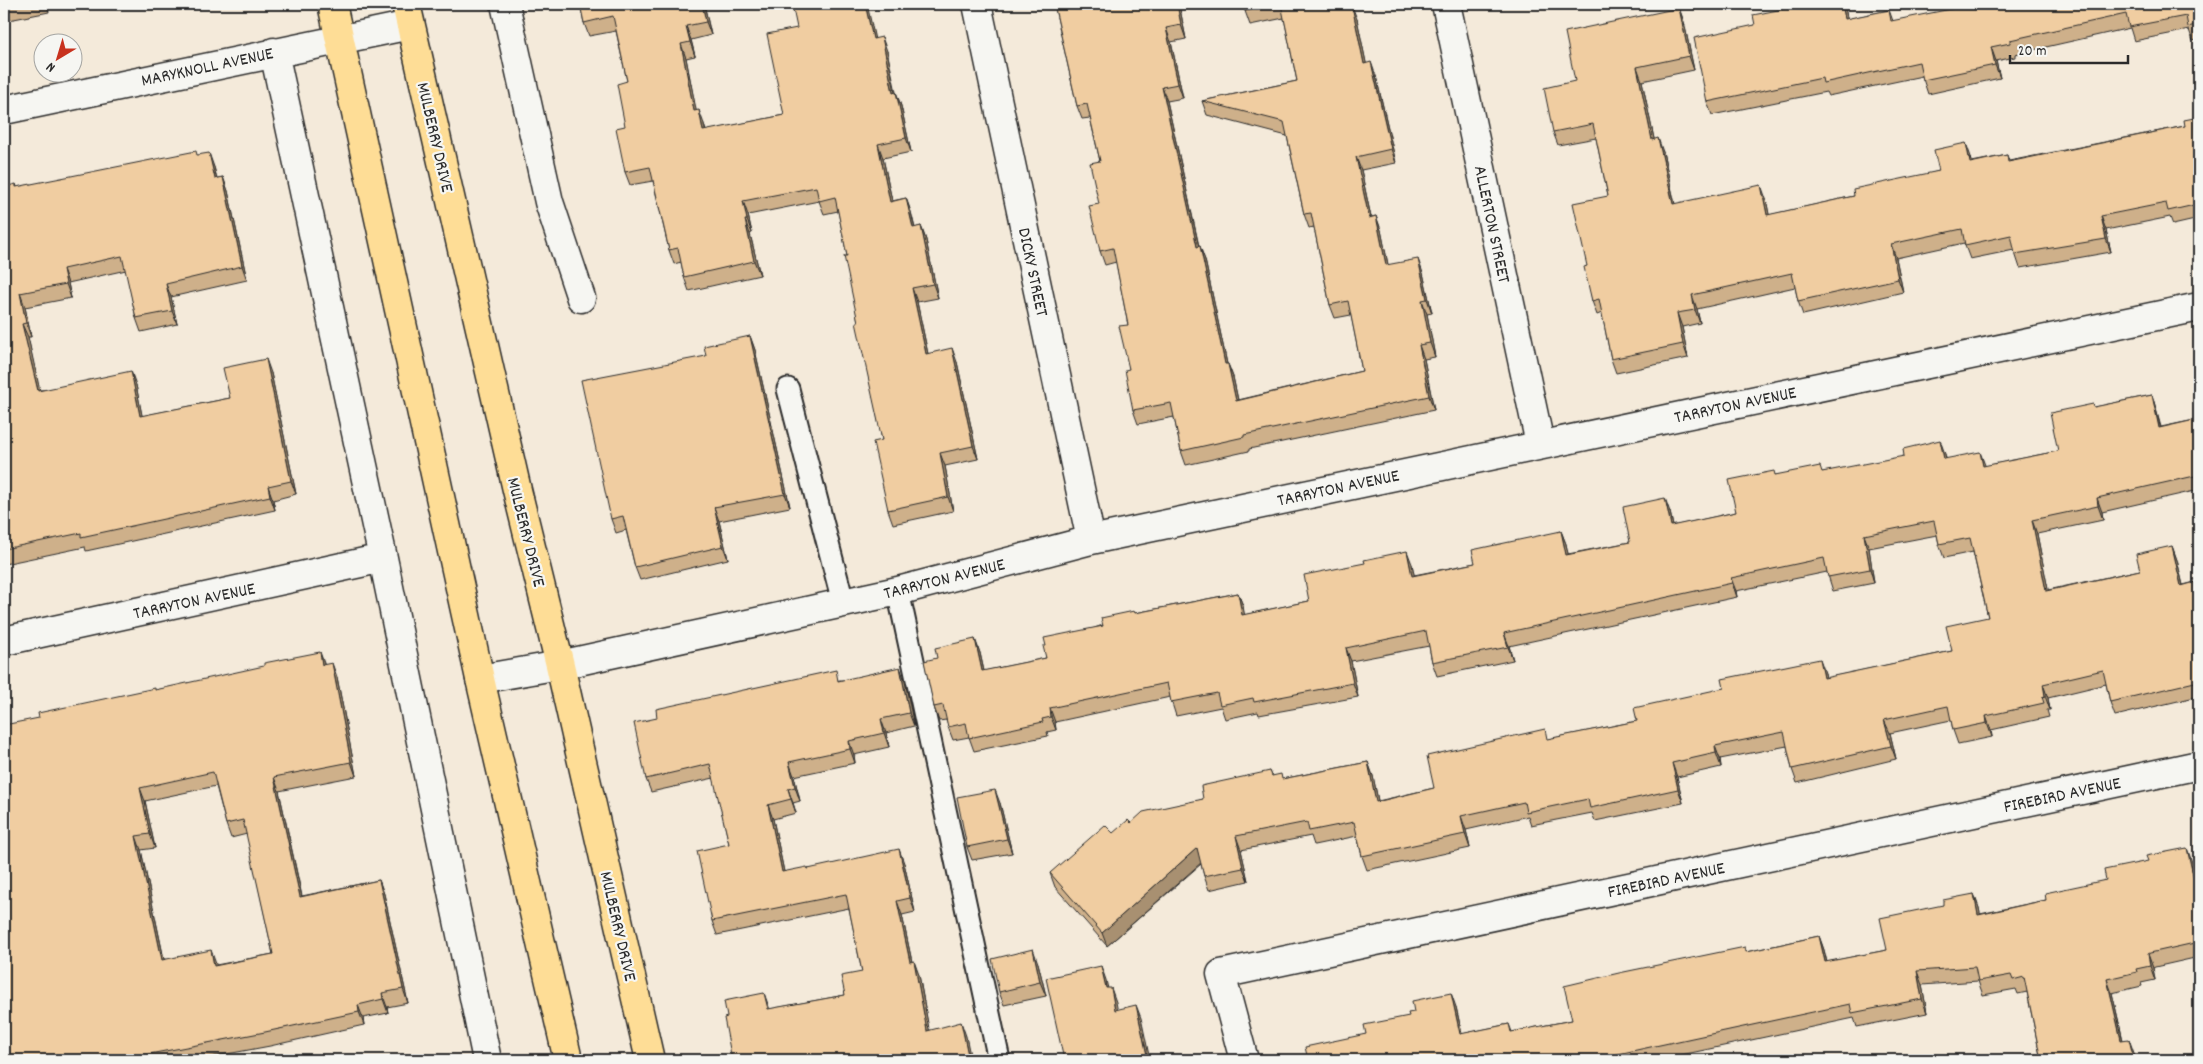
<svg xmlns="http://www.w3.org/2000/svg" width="2203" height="1064" viewBox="0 0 2203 1064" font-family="Dekko,sans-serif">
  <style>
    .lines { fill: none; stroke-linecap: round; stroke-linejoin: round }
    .service-casing { stroke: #2b2b2b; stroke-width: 25 }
    .minor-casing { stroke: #2b2b2b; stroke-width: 31 }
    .primary-casing { stroke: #2b2b2b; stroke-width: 31 }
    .service { stroke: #f6f6f2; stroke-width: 21 }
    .minor { stroke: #f6f6f2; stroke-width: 28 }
    .primary { stroke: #fedd96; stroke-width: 28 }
    .wall { fill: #ceb08a; stroke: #2b2b2b; fill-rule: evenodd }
    .shaded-wall { fill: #a89071; stroke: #2b2b2b }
    .building { fill: #f0cda1; stroke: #2b2b2b; fill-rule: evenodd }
    .labels { text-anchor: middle; stroke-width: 4.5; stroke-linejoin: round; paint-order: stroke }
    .street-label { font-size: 18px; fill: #2b2b2b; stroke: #f6f6f2 }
  </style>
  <rect width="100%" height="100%" fill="#f4eada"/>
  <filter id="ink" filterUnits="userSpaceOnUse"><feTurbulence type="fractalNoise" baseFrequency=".02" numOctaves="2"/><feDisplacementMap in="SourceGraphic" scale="10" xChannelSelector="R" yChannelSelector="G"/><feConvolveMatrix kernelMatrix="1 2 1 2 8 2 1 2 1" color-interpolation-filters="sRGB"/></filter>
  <g filter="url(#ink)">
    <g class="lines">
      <defs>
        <path id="service" d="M788,389L843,602
          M898,591L999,1060"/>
        <path id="minor" d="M505,4L549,202L581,298
          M977,4L1091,540
          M1446,4L1540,444
          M274,52L383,558L487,1060
          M4,110L410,25
          M4,641L383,558
          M480,679L560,665L898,591L1091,540L2199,307
          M1244,1060L1221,974L2199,765"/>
        <path id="primary" d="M332,4L480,679L568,1060
          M406,4L517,490L560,665L650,1060"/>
      </defs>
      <use href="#service" class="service-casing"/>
      <use href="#minor" class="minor-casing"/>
      <use href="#primary" class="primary-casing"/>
      <use href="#service" class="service"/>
      <use href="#minor" class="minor"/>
      <use href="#primary" class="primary"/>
    </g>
    <path class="wall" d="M4,4H47L49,12L4,21Z
      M580,4H704L711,35L691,40L695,56L686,58L696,111L704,124L706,131L784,115L797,28L875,39L887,51L896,92L901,106L911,152L883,158L892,201L906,198L911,212L915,228L921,226L926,240L938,298L917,302L928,354L957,362L978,459L945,466L953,511L893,524L888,510L882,440L858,322L847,256L838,211L824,214L819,201L748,215L752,233L750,234L760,275L689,291L684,277L681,262L674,264L669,250L653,181L630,185L625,172L627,81L616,31L589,36L584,23Z
      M1054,4H1179L1186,39L1171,42L1183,98L1167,101L1199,246L1205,260L1227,364H1228L1233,377L1238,400L1362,371L1351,315L1335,318L1330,305L1314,227L1309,228L1304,214L1287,136L1207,115L1202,101L1297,81L1284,18L1250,25L1245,11L1243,4H1329L1330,7H1345L1357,19L1366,63L1376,76L1396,163L1361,170L1371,217L1376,216L1381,230L1388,265L1423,273L1432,313L1427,314L1435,357L1424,359L1434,410L1249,449V451L1186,465L1181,451L1174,417L1138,424L1133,410L1129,369L1128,325L1116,262L1105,265L1100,251V161L1090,118L1082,119L1077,106Z
      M2199,4V39L2193,41L2189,30L2134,41L2130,28L2015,54V57L1996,61L2000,78L1928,94L1922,76L1828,96L1826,92L1712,115L1707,102L1845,7L1847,19L1889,10L1893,21Z
      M1679,8L1684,22L1694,70L1642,81L1654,139L1663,152L1675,204L1766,199L1769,215L1854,196L1939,171L1971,157L1972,162L2007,155L2009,161L2185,126L2199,117V219L2173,225L2170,217L2106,230L2111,252L2020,268L2014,250L1970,259L1964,243L1896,258L1903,292L1803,315L1798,301L1795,287L1697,309L1700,323L1682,327L1688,358L1616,373L1611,359L1602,313L1597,315L1592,301L1587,266L1608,196L1596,138L1558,145L1553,132Z
      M197,155L214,167L217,178L223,177L228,191L247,280L171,297L177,324L141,332L136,318L126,270L68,283L71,298L25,307L31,337H28L39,390L136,385L142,416L230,398L271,373L296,494L273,500L275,510L86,551L85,547L4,564V417L6,416L8,402L16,184L17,187Z
      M750,336L755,350L790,507L719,521L728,559L640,580L635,567L626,530L616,533L611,519L706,356Z
      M2152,395L2156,409L2161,427L2199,419V490L2102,512L2103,520L2037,534L2048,590L2140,570L2172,546L2177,560L2183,585L2199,581V696L2115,716L2110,702L2106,684L2048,698L2050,710H2047L2049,717L1991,730L1992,737L1958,744L1953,730L1951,720L1890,733L1896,759L1797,783L1792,769L1787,746L1720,759L1721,767L1677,777L1683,803L1595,821L1592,813L1531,825L1528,816L1466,830L1470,848L1367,870L1362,856L1357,836L1314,845L1311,836L1241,850L1248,881L1209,890L1204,876L1201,864L1107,946L1055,887L1050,873L1131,823L1203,799L1270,771L1272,776L1282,779L1368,762L1373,776L1378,801L1434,788L1549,739L1637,721L1825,673L1826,678L1952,651L1988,617L1973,552L1944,558L1939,544L1937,535L1869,548L1874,583L1833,591L1827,572L1736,591L1737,597L1509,646L1513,660L1437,676L1432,662L1429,646L1351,661L1358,697L1259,715L1258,712L1225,719L1221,707L1176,716L1170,697L1055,722L1056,730L1047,732L1048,736L974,751L969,737L953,740L948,727L946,720L939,721L934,707L937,658L975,639L980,653L984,671L1046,658V646L1135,613L1238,593L1243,606L1244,615L1309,601L1412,564L1414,575L1475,563L1561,531L1566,544L1568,554L1630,542L1670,512L1673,526L1736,512L1775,475L1823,472L1945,454L1946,459L1985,466L2058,451L2095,407Z
      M325,665L337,677L356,776L279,791L302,896L379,880L384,894L408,1003L387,1007L388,1013L363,1018L364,1025L270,1046L195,1060H4L39,718L156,690ZM216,786L226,824L231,838L247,834L273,954L216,965L164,959L141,850L155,848L145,801Z
      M840,680L905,681L914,726L886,733L889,747L854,755L855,763L794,776L800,801L793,803L796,813L773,819L784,872L808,869L904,863L915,912L902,915L912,962L919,975L929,1030L966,1036L770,1009L845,995L862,972L849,908L717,935L712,921L729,844L714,778L651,792L646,779L657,718Z
      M1000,803L1012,853L972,860L967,847Z
      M2192,862L2195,879H2199V957L2155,967L2153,968L2155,980L2141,983L2142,986L2112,993L2123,1040L2134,1053L2136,1060H2041L2027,992L2018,994L2016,989L1983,995L1978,981L1922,985L1927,1013L1857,1027L1854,1018L1658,1060H1308L1366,1034L1456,1007L1462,1034L1509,1024L1512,1032L1572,1020L1746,952L1819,936L1824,950L1827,962L1887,950L1943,905L1974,894L1979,908L1980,914L2046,900L2106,880Z
      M1038,963L1046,996L1004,1005L999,992Z"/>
    <path class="shaded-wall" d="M702,4H704L711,35L706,22Z
      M865,4H867L878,53L873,39Z
      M1177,4H1179L1186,39L1181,25Z
      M1842,4H1843L1845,7L1850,33L1845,19Z
      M1352,6L1357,19L1369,77L1364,64Z
      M1679,8L1684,22L1694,70L1689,56Z
      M686,26L691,40L695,56L690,42Z
      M1166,28L1171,42L1183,98L1178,84Z
      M882,37L887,51L898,107L893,93Z
      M681,44L686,58L699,125L694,111Z
      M1991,47L1996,61L2000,78L1995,65Z
      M1371,62L1376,76L1396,163L1391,149Z
      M1637,67L1642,81L1657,153L1652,140Z
      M1162,87L1167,101L1202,261L1197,247Z
      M896,92L901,106L911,152L906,138Z
      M699,110L704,124L708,145L703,131Z
      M1658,138L1663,152L1678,218L1673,204Z
      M1966,143L1971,157L1975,176L1970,163Z
      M878,144L883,158L895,215L890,202Z
      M209,153L214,167L220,193L215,179Z
      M1356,157L1361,170L1374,232L1369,218Z
      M223,177L228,191L247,280L242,266Z
      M1761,185L1766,199L1772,229L1767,215Z
      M906,198L911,212L918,242L913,228Z
      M743,201L748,215L752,233L747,220Z
      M1376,216L1381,230L1391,279L1386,265Z
      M2101,216L2106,230L2111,252L2106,239Z
      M745,220L750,234L760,275L754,261Z
      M921,226L926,240L938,298L933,284Z
      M1891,244L1896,258L1903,292L1898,279Z
      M1200,246L1205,260L1230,378L1225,364Z
      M1418,259L1423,273L1432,313L1427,299Z
      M63,269L68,283L71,298L66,284Z
      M166,284L171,297L177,324L172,311Z
      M912,288L917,302L931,368L926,354Z
      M20,293L25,307L31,337L26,323Z
      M1692,295L1697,309L1700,323L1695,310Z
      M1422,300L1427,314L1435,357L1430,343Z
      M1677,313L1682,327L1688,358L1683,344Z
      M22,324L28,337L43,404L38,391Z
      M750,336L755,350L790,507L785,494Z
      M1419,345L1424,359L1434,410L1429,396Z
      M952,348L957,362L978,459L973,446Z
      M266,359L271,373L296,494L291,481Z
      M1228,364L1233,377L1241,414L1236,401Z
      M131,371L136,385L145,430L140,416Z
      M2152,395L2156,409L2164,442L2159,428Z
      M1940,440L1945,454L1949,473L1944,459Z
      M1980,452L1985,465L1988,480L1983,466Z
      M940,453L945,466L953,511L948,497Z
      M268,486L273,500L275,510L270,496Z
      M1665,498L1670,512L1676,540L1671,526Z
      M2097,498L2102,512L2103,520L2098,506Z
      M714,507L719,521L728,559L723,546Z
      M2032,520L2037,534L2051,604L2046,591Z
      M1561,531L1566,544L1571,568L1566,555Z
      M1864,535L1869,548L1874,583L1870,569Z
      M2172,546L2177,560L2186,599L2181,586Z
      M1407,551L1412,564L1417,589L1412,576Z
      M1731,578L1736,591L1737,597L1732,583Z
      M1238,593L1243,606L1247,629L1242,615Z
      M1504,633L1509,646L1513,660L1508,647Z
      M975,639L980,653L987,685L982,671Z
      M1346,648L1351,661L1358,697L1353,683Z
      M320,652L325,666L322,665Z
      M1820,659L1825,673L1829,692L1824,678Z
      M332,663L337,677L356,776L351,762Z
      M900,667L905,681L914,726L909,713Z
      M2043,684L2048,698L2050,710L2045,696Z
      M1050,708L1055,722L1056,730L1051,717Z
      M1986,716L1991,730L1992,737L1987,723Z
      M881,719L886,733L889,747L884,733Z
      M1884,720L1890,733L1896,759L1891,746Z
      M849,741L854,755L855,763L850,749Z
      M1715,746L1720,759L1721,767L1716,753Z
      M789,762L794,776L800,801L795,787Z
      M1368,762L1373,776L1381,815L1376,802Z
      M1672,763L1677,777L1683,803L1678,789Z
      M274,777L279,791L305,911L300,897Z
      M140,788L145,801L155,848L150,834Z
      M788,789L793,803L796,813L791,799Z
      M995,790L1000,803L1012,853L1007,839Z
      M768,805L773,819L787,886L782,872Z
      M1461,816L1466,830L1470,848L1465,834Z
      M136,836L141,850L167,974L162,960Z
      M1236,836L1241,850L1248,881L1243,868Z
      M1197,848L1202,862L1107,946L1102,933Z
      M2187,848L2192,862L2198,894L2194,880Z
      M899,849L904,863L915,912L910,898Z
      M379,880L384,894L408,1003L403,989Z
      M1974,894L1979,908L1983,928L1978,915Z
      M897,901L902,915L915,976L910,962Z
      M1819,936L1824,950L1830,976L1825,962Z
      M1033,949L1038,963L1046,996L1040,982Z
      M211,950L216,964L219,979L214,966Z
      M2148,954L2153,968L2155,980L2150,966Z
      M914,961L919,975L932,1045L927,1031Z
      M1101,966L1106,980L1111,1002L1106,988Z
      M1917,971L1922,985L1927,1013L1922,999Z
      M2107,979L2112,993L2126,1054L2121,1040Z
      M1111,988L1116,1002L1120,1023L1115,1010Z
      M382,993L387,1007L388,1013L383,999Z
      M764,993L769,1007L773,1023L768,1009Z
      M1451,993L1456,1007L1465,1048L1460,1034Z
      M358,1005L363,1018L364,1025L359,1012Z
      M1136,1005L1141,1018L1150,1060H1148Z
      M961,1022L966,1036L971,1060H969Z
      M2129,1039L2134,1053L2136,1060H2134Z"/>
    <path class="building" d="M4,4H15L4,6Z
      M580,4H702L706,22L686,26L690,42L681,44L694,111L699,110L703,131L784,115L767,34L797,28L792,4H865L873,39L882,37L893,93L896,92L906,138L878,144L890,202L906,198L913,228L921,226L933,284L912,288L926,354L952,348L973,446L940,453L948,497L888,510L873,442L882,440L856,322H858L844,256H847L835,197L819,201L816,187L743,201L747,220H745L754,261L684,277L678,248L669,250L650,167L625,172L616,128L625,126L617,84L627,81L613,16L584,23Z
      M1054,4H1177L1181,25L1166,28L1178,84L1162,87L1197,247L1200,246L1225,364H1228L1236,401L1362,371L1348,301L1330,305L1311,213L1304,214L1284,122L1202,101L1297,81L1281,4H1327L1328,8L1344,4L1345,7L1352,6L1364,64L1371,62L1391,149L1356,157L1369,218L1376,216L1386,265L1418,259L1427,299L1422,300L1430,343L1419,345L1429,396L1244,435V437L1181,451L1171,403L1133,410L1125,370L1129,369L1119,326L1128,325L1113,248L1100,251L1089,206L1099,204L1090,163L1100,161L1087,104L1077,106Z
      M1243,4H1279L1245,11Z
      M1797,4H1842L1845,19L1889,10L1891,21L1956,8L1955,4H2199V24L2188,27L2186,16L2129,27L2126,14L2010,40V43L1991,47L1995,65L1923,80L1919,62L1823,83L1822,78L1707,102L1694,38L1755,25L1753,15L1798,6Z
      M1679,8L1689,56L1637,67L1652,140L1658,138L1673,204L1761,185L1767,215L1854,196L1853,189L1939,171L1934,150L1966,143L1970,163L2007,155L2008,162L2185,126L2184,120L2199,117V204L2168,211L2166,203L2101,216L2106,239L2015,254L2011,235L1965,245L1962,229L1891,244L1898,279L1798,301L1792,273L1692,295L1695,310L1677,313L1683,344L1611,359L1599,299L1592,301L1584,267L1587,266L1573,203L1608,196L1593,124L1553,132L1544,88L1575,81L1565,32Z
      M196,151L197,155L209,153L215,179L223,177L242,266L166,284L172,311L136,318L122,256L63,269L66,284L20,293L26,323L22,324L38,391L131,371L140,416L230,398L223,368L266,359L291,481L268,486L270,496L81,537V533L4,549V417L6,416L4,403L8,402L4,382V187L16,184V187Z
      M750,336L785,494L714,507L723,546L635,567L623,516L611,519L581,380L706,356L704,346Z
      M2152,395L2159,428L2199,419V475L2097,498L2098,506L2032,520L2046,591L2140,570L2136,554L2172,546L2181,586L2199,581V681L2110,702L2103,670L2043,684L2045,696L2042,697L2044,703L1986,716L1987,723L1953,730L1948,706L1884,720L1891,746L1792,769L1784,732L1715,746L1716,753L1672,763L1678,789L1590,808L1588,799L1526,812L1524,802L1461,816L1465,834L1362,856L1354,822L1309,831L1307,822L1236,836L1243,868L1204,876L1197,848L1102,933L1050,873L1105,825L1113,833L1128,820L1131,823L1143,812L1203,799L1201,786L1270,771L1272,776L1281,774L1282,779L1368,762L1376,802L1434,788L1427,756L1545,729L1547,739L1637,721L1634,708L1724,688L1722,679L1820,659L1824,678L1952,651L1946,626L1988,617L1970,538L1939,544L1934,521L1864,535L1870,569L1828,577L1824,558L1731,578L1732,583L1504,633L1508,647L1432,662L1426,631L1346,648L1353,683L1254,702L1253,698L1220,705L1217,693L1171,702L1167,683L1050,708L1051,717L1042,719L1043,722L969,738L966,723L948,727L943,705L934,707L924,661L937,658L935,648L975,639L982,671L1046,658L1043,646H1046L1044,638L1103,626L1101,618L1134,611L1135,613L1238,593L1242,615L1309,601L1304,575L1365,563L1364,560L1407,551L1412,576L1475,563L1472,550L1561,531L1566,555L1630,542L1623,507L1665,498L1671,526L1736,512L1729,480L1774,471L1775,475L1820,466L1822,472L1904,456L1903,449L1940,440L1944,459L1980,452L1983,466L2058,451L2050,413L2093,404L2094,407Z
      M320,652L322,665L332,663L351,762L274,777L300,897L379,880L403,989L382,993L383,999L358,1005L359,1012L265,1032L139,1056L140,1058L129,1060H4V725L39,718L38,713L155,688V690L264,666V663ZM213,772L226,824L243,820L273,954L214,966L211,950L162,960L136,836L150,834L140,788Z
      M900,667L909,713L881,719L884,733L849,741L850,749L789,762L795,787L788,789L791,799L768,805L782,872L807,867L808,869L899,849L910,898L897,901L910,962L914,961L927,1031L961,1022L969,1060H732L724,1018L727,1017L724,1001L764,993L768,1009L845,995L841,976L862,972L846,894L712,921L697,851L729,844L710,764L646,779L634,723L657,718L656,709L836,670L838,681Z
      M995,790L1007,839L967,847L957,797Z
      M2187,848L2194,880L2199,879V942L2150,953L2148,954L2150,966L2136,969L2137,972L2107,979L2121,1040L2129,1039L2134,1060H2041L2024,977L2013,980L2011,975L1978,981L1975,967L1917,971L1922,999L1852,1013L1850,1004L1604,1057V1060H1308L1305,1047L1366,1034L1364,1025L1409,1016L1408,1013L1414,1012L1412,1001L1451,993L1460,1034L1509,1024L1511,1032L1572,1020L1564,986L1619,973L1745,947L1746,952L1819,936L1825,962L1887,950L1880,918L1943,905V900L1974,894L1978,915L2046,900L2045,893L2106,880L2104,870L2148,861L2146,856Z
      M1033,949L1040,982L999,992L992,959Z
      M1101,966L1106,988H1111L1115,1010L1136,1005L1148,1060H1064L1046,978Z"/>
  </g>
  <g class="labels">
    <g class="street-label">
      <text transform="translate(207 66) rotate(-12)" y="6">MARYKNOLL AVENUE</text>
      <text transform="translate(436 137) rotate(77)" y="6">MULBERRY DRIVE</text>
      <text transform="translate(1493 224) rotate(78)" y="6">ALLERTON STREET</text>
      <text transform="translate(1034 272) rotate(78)" y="6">DICKY STREET</text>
      <text transform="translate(1735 404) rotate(-12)" y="6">TARRYTON AVENUE</text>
      <text transform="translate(1338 487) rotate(-12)" y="6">TARRYTON AVENUE</text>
      <text transform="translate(527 532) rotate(76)" y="6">MULBERRY DRIVE</text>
      <text transform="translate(944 578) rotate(-14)" y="6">TARRYTON AVENUE</text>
      <text transform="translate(194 600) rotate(-12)" y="6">TARRYTON AVENUE</text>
      <text transform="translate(2062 794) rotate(-12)" y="6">FIREBIRD AVENUE</text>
      <text transform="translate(1666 879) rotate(-12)" y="6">FIREBIRD AVENUE</text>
      <text transform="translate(619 926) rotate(77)" y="6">MULBERRY DRIVE</text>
    </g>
  </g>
  <rect width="2203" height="1064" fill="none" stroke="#f6f6f2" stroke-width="20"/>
  <rect x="10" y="10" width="2183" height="1044" fill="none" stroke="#2b2b2b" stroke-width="2" filter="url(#ink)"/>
  <g transform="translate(58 58) rotate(218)"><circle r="24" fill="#f6f6f2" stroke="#a5a5a2"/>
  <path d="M0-4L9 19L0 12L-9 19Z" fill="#c8321e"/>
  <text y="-8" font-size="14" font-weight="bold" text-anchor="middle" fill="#2b2b2b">N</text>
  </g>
  <path d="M2010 55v8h118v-8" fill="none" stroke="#2b2b2b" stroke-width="2.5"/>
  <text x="2018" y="55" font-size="15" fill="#2b2b2b" stroke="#f6f6f2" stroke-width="4" paint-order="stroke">20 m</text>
</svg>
